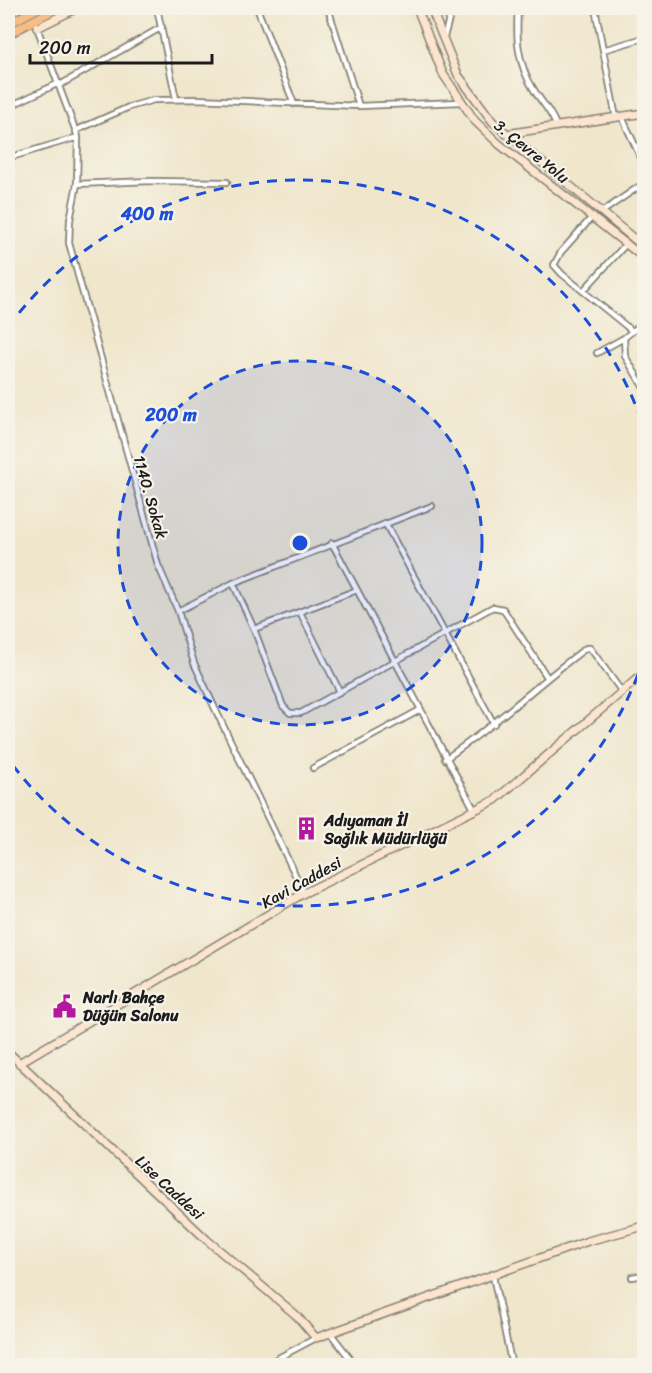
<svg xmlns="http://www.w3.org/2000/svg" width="652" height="1373" viewBox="0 0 652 1373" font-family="Sriracha,sans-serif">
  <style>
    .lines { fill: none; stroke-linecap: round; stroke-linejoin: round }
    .street-casing { stroke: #868174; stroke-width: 8 }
    .secondary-casing { stroke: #868174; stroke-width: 10 }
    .highway-casing { stroke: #868174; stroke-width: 11 }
    .street { stroke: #fff; stroke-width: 4.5 }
    .secondary { stroke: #fbe5cf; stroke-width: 7 }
    .highway { stroke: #f5be86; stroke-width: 8 }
    .ring { fill: none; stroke: #1d4ed8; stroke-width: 3; stroke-dasharray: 10 8 }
    .labels { text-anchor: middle; stroke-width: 4.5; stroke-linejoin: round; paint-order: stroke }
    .street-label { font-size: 16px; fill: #1c1c1c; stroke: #f7f3e8 }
    .poi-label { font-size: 16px; font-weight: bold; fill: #1c1c1c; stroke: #f7f3e8; text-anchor: start }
    .centre { fill: #1d4ed8; stroke: #f7f3e8; stroke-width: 3 }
    .ring-label { font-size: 18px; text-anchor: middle; font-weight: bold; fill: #1d4ed8; stroke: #f7f3e8; stroke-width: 4.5; stroke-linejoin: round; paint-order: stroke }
  </style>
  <rect width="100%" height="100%" fill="#f7f3e8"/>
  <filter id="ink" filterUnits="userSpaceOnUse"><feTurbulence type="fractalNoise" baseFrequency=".0167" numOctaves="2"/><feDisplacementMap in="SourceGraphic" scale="12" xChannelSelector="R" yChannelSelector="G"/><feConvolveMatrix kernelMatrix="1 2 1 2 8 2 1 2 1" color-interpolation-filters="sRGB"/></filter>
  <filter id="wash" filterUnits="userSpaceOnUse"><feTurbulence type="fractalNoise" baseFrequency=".008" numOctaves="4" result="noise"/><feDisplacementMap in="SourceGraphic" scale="24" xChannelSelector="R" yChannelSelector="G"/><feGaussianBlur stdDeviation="1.35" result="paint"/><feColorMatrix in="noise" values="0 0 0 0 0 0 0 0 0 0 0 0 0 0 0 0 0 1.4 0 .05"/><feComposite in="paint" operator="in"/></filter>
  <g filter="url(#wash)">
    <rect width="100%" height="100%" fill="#efe6cc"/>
  </g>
  <g filter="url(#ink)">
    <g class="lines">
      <defs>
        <path id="street" d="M157,8L176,99
          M257,8L294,104
          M328,8L359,106
          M445,8H461
          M518,8C516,38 517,63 534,90C542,103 551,111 556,125
          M595,8L616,118
          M36,25L78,137L77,184L70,220L69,243L158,565L178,611L194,663L218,715L304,893
          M444,37L452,8
          M603,50L644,38
          M60,85L162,27
          M8,107L59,83
          M622,117L644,165
          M77,130L129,107L154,100L197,99L359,106L461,102
          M8,158L78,137
          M77,184L150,181L227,182
          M602,212L644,183
          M593,216L561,252L554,265L562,274L631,330
          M583,291L627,243
          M624,338L625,356L644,388
          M597,353L624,338L644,322
          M385,523L494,724
          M332,543L475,811
          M233,583L254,629L283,706L290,713H301L493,607L503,609L547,677
          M178,611L233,583L432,506
          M300,612L340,692
          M254,629L357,590
          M445,759C495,726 537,684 586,648H590L622,692
          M313,768L420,710
          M493,1276L512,1366
          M632,1277L644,1275
          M331,1334L356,1366
          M263,1366L316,1338"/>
        <path id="secondary" d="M417,8L443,74L475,121L499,144L644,258
          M431,8L458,75L493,122L644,247
          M37,28L77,8
          M506,134L644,113
          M8,1052L207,1240L296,1315L316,1338L588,1241L644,1226
          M19,1063L304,893L495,800L644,673"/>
        <path id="highway" d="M8,24L38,8
          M8,34L57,8"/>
      </defs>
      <use href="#street" class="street-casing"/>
      <use href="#secondary" class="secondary-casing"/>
      <use href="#highway" class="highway-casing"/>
      <use href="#street" class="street"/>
      <use href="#secondary" class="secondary"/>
      <use href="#highway" class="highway"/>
    </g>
  </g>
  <circle cx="300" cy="543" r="182" fill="#1d4ed8" fill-opacity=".12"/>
  <g class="ring">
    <circle cx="300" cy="543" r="182"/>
    <path d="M644 658A363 363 0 0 1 8 759M8 327A363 363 0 0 1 644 428"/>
  </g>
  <defs>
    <symbol id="building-bare" viewBox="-9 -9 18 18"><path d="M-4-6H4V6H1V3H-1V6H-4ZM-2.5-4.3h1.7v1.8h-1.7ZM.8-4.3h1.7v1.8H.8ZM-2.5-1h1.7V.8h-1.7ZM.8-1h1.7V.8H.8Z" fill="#b5179e" stroke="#f7f3e8" stroke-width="2.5" paint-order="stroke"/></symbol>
    <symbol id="civic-bare" viewBox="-9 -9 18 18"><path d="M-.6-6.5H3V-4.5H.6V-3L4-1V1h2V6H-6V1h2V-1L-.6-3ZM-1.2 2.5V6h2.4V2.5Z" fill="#b5179e" stroke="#f7f3e8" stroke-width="2.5" paint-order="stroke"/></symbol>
  </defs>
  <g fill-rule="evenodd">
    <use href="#building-bare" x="290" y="812" width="33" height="33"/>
    <use href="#civic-bare" x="48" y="990" width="33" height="33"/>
  </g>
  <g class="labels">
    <g class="street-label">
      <text transform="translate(532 151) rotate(39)" y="6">3. Çevre Yolu</text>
      <text transform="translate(151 497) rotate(74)" y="6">1140. Sokak</text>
      <text transform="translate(301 882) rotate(-29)" y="6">Kavi Caddesi</text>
      <text transform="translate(170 1187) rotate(43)" y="6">Lise Caddesi</text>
    </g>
    <g class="poi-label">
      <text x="324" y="826">Adıyaman İl<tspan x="324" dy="18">Sağlık Müdürlüğü</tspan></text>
      <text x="83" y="1003">Narlı Bahçe<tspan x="83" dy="18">Düğün Salonu</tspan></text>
    </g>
  </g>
  <circle cx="300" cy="543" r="9" class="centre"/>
  <g class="ring-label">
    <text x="147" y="220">400 m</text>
    <text x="171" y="421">200 m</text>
  </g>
  <rect width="652" height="1373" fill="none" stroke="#f7f3e8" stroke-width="30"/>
  <path d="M30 54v9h182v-9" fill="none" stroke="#1c1c1c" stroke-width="3"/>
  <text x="39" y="54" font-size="18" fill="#1c1c1c" stroke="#f7f3e8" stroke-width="4.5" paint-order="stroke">200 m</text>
</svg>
